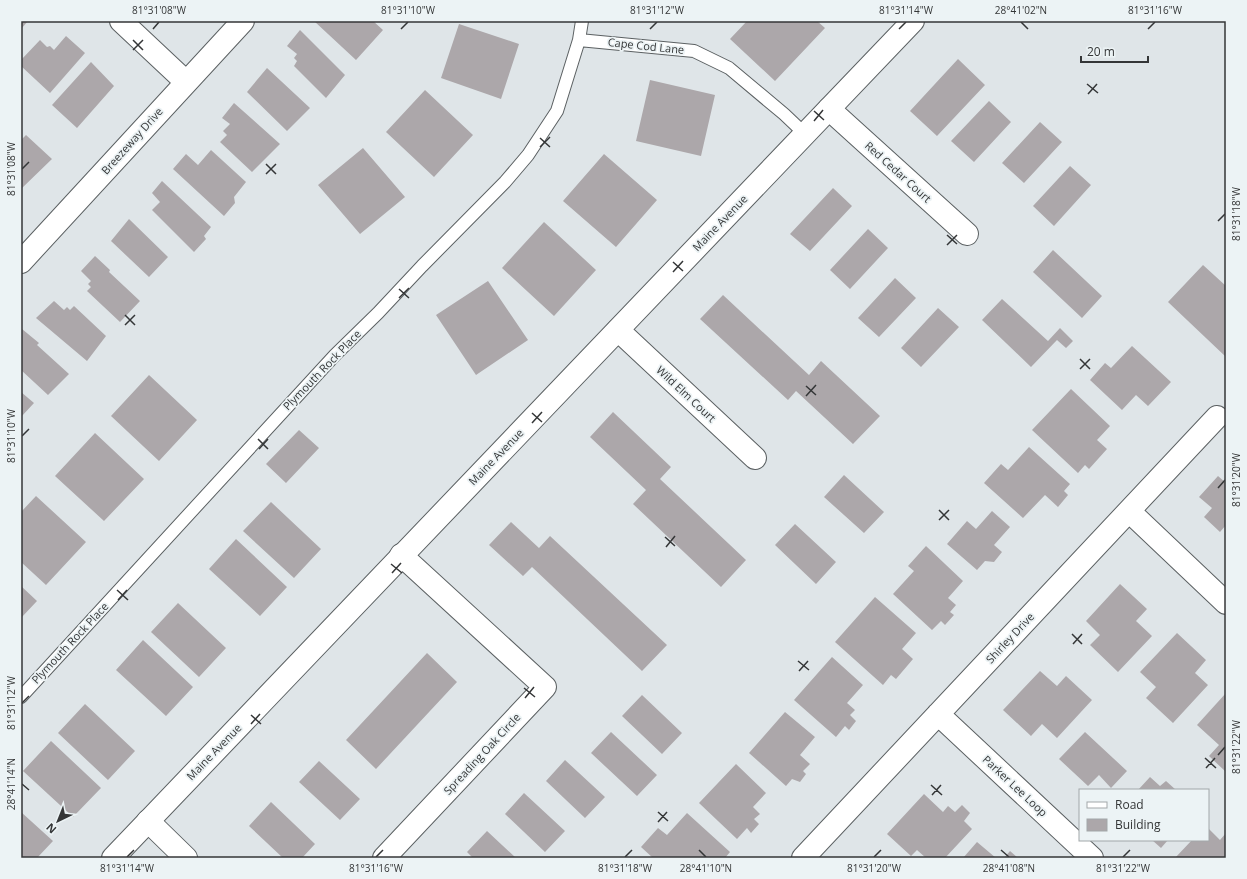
<svg xmlns="http://www.w3.org/2000/svg" width="1247" height="879" viewBox="0 0 1247 879" font-family="'Open Sans',sans-serif">
  <style>
    .building { fill: #aca7aa }
    .lines { fill: none; stroke-linecap: round; stroke-linejoin: round }
    .service-casing { stroke: #5b6062; stroke-width: 14 }
    .minor-casing { stroke: #5b6062; stroke-width: 24 }
    .tertiary-casing { stroke: #5b6062; stroke-width: 24 }
    .service { stroke: #fff; stroke-width: 12 }
    .minor { stroke: #fff; stroke-width: 22 }
    .tertiary { stroke: #fff; stroke-width: 22 }
    .ticks { fill: none; stroke: #343637; stroke-width: 1.5 }
    .labels { text-anchor: middle; stroke-width: 3.5; stroke-linejoin: round; paint-order: stroke }
    .street-label { font-size: 11px; fill: #343637; stroke: #ecf3f5 }
    .neatline { fill: none; stroke: #343637; stroke-width: 1.5 }
    .ticks-label { font-size: 10px; text-anchor: middle; fill: #343637 }
  </style>
  <rect width="100%" height="100%" fill="#dfe5e8"/>
  <path class="building" d="M21,21H28L21,29Z
    M314,21H373L383,30L356,60Z
    M747,21H817L825,28L775,81L730,39Z
    M459,24L519,44L501,99L441,78Z
    M300,30L345,75L326,98L294,66L297,61L294,58L297,54L287,46Z
    M66,36L85,53L50,93L21,66V60L40,40L47,47L50,46L54,50Z
    M958,59L985,85L937,136L910,111Z
    M91,62L114,86L77,128L52,105Z
    M267,68L310,108L287,131L247,92Z
    M650,80L715,95L701,156L636,141Z
    M425,90L473,135L434,177L386,132Z
    M989,101L1011,122L974,162L951,141Z
    M234,103L280,144L252,172L220,142L227,135L223,131L230,124L222,118Z
    M1040,122L1062,142L1024,183L1002,163Z
    M26,135L52,159L21,189V140Z
    M363,148L405,197L360,234L318,185Z
    M211,150L246,182L234,197L235,203L224,216L173,169L186,154L198,165Z
    M604,154L657,200L616,247L563,201Z
    M1070,166L1091,185L1054,226L1033,206Z
    M162,181L211,227L204,236L206,239L194,252L152,210L160,202L152,193Z
    M833,188L852,206L810,251L790,234Z
    M129,219L168,257L149,277L111,241Z
    M544,222L596,270L554,316L502,268Z
    M868,229L888,248L850,289L830,270Z
    M1053,250L1102,296L1082,318L1033,272Z
    M95,256L110,270L109,272L140,301L120,322L87,291L91,287L88,284L91,281L81,271Z
    M1203,265L1226,286V357L1168,302Z
    M895,278L916,298L879,337L858,318Z
    M488,281L528,340L476,375L436,315Z
    M723,295L809,375L821,361L880,416L853,444L796,391L788,400L700,319Z
    M1002,299L1048,341L1060,328L1073,341L1066,348L1057,340L1031,367L982,320Z
    M54,301L64,310L67,307L70,310L74,306L106,336L87,361L36,318Z
    M938,308L959,327L921,367L901,348Z
    M22,329L39,343L37,345L69,374L48,395L21,370V331Z
    M1132,346L1171,382L1148,406L1136,395L1122,410L1090,380L1105,363L1111,368Z
    M149,375L197,420L159,461L111,416Z
    M1071,389L1110,426L1097,440L1107,449L1089,469L1085,465L1078,473L1032,430Z
    M21,392L34,403L21,417Z
    M613,412L671,467L660,479L746,560L721,587L633,504L646,490L590,437Z
    M299,430L319,448L286,483L266,464Z
    M95,433L144,479L104,521L55,476Z
    M1029,447L1070,484L1064,491L1068,495L1058,507L1045,495L1023,518L984,483L1001,464L1008,470Z
    M844,475L884,512L864,533L824,497Z
    M1218,476L1226,483V525L1220,532L1204,517L1212,508L1199,497Z
    M36,496L86,542L46,585L21,562V512Z
    M271,502L321,549L294,578L243,531Z
    M992,511L1010,527L994,545L1002,552L994,562L985,561L977,570L947,544L967,521L976,529Z
    M511,522L539,548L550,536L667,645L642,671L532,567L523,576L489,545Z
    M795,524L836,562L816,584L775,545Z
    M236,539L287,587L260,616L209,569Z
    M926,546L963,581L948,598L956,605L950,612L954,615L945,625L941,621L932,630L893,594L914,571L908,566Z
    M1120,584L1147,609L1136,621L1152,636L1118,672L1090,645L1100,635L1086,621Z
    M21,586L37,601L21,618Z
    M875,597L916,633L902,649L913,659L896,679L891,675L883,685L835,642Z
    M178,603L226,648L199,677L151,632Z
    M1177,633L1206,660L1195,673L1208,685L1173,723L1146,698L1156,687L1140,672Z
    M143,640L193,687L166,716L116,670Z
    M427,653L457,682L376,769L346,740Z
    M832,657L863,685L847,703L855,710L850,715L856,721L849,730L845,726L836,737L794,700Z
    M1040,671L1057,686L1066,676L1092,700L1057,738L1042,724L1031,736L1003,710Z
    M1226,693V772L1209,756L1219,745L1197,725Z
    M642,695L682,733L662,754L622,716Z
    M85,704L135,751L108,780L58,733Z
    M785,712L815,737L800,755L810,764L803,771L806,774L800,782L792,779L786,786L749,753Z
    M611,732L657,775L637,796L591,753Z
    M1085,732L1127,771L1111,788L1099,775L1088,786L1059,759Z
    M51,741L101,788L73,817L23,771Z
    M565,760L605,797L585,818L546,781Z
    M319,761L360,799L340,820L299,782Z
    M736,764L766,793L753,807L760,814L754,819L759,824L751,833L747,828L737,839L699,803Z
    M1150,777L1160,786L1166,781L1176,790H1138Z
    M524,793L565,831L545,852L505,814Z
    M924,794L943,812L948,806L955,812L962,805L970,813L964,821L972,829L945,858H926L917,850L911,856L887,834Z
    M271,802L315,844L302,858H283L249,826Z
    M21,812L53,841L37,858H21Z
    M687,813L730,852L725,858H653L641,847L658,828L667,835Z
    M1208,828L1220,840L1226,833V858H1175L1192,840H1208Z
    M487,831L516,858H473L467,852Z
    M1152,840H1168L1161,848Z
    M977,842L996,858H963Z
    M1010,851L1018,858H1004Z"/>
  <g class="lines">
    <defs>
      <path id="service" d="M579,40L694,51L729,68L784,114L805,134
        M21,697L335,355L378,313L422,266L505,182L528,155L557,111L579,40L582,21"/>
      <path id="minor" d="M121,21L186,82
        M829,109L967,234
        M21,262L243,21
        M618,330L755,458
        M1129,511L1226,603
        M938,714L1092,858
        M148,821L186,858
        M384,858L545,687L401,555
        M803,858L1217,417"/>
      <path id="tertiary" d="M113,858L913,21"/>
    </defs>
    <use href="#service" class="service-casing"/>
    <use href="#minor" class="minor-casing"/>
    <use href="#tertiary" class="tertiary-casing"/>
    <use href="#service" class="service"/>
    <use href="#minor" class="minor"/>
    <use href="#tertiary" class="tertiary"/>
  </g>
  <path class="ticks" d="M1021,22L1028,29M153,29L159,22M401,29L408,22M650,29L657,22M899,29L906,22M1148,29L1155,22M133,40L143,50M133,50L143,40M1087,84L1098,93M1088,94L1097,84M814,111L824,120M814,121L823,110M540,138L550,147M540,147L550,137M266,164L276,174M22,169L29,162M266,174L276,164M1218,221L1225,214M947,235L957,244M947,245L957,235M673,262L683,271M673,272L683,261M399,289L409,298M399,298L409,288M125,315L135,325M125,325L135,315M1080,359L1090,369M1080,369L1090,359M806,386L816,395M806,396L816,385M532,413L542,422M532,423L542,412M22,436L29,429M258,439L268,449M259,449L268,439M1218,488L1225,480M939,510L949,520M939,520L949,510M665,537L675,546M666,547L675,536M391,564L402,573M392,573L401,563M117,590L128,600M118,600L127,590M1072,634L1082,644M1073,644L1082,634M798,661L809,670M799,671L808,661M524,688L535,697M525,698L534,687M22,703L29,696M251,715L261,724M251,724L260,714M1218,755L1225,747M1205,758L1216,768M1206,768L1215,758M22,784L29,790M931,785L942,795M932,795L941,785M658,812L668,821M658,822L667,812M699,850L706,857M1001,850L1009,857M127,857L134,850M376,857L383,850M625,857L632,850M874,857L881,850M1123,857L1130,850"/>
  <g class="labels">
    <g class="street-label">
      <text transform="translate(646 46) rotate(6)" y="4">Cape Cod Lane</text>
      <text transform="translate(132 141) rotate(-48)" y="4">Breezeway Drive</text>
      <text transform="translate(898 172) rotate(42)" y="4">Red Cedar Court</text>
      <text transform="translate(720 223) rotate(-46)" y="4">Maine Avenue</text>
      <text transform="translate(322 370) rotate(-46)" y="4">Plymouth Rock Place</text>
      <text transform="translate(686 394) rotate(43)" y="4">Wild Elm Court</text>
      <text transform="translate(496 457) rotate(-46)" y="4">Maine Avenue</text>
      <text transform="translate(1010 638) rotate(-47)" y="4">Shirley Drive</text>
      <text transform="translate(70 643) rotate(-47)" y="4">Plymouth Rock Place</text>
      <text transform="translate(214 752) rotate(-46)" y="4">Maine Avenue</text>
      <text transform="translate(482 754) rotate(-47)" y="4">Spreading Oak Circle</text>
      <text transform="translate(1015 786) rotate(43)" y="4">Parker Lee Loop</text>
    </g>
  </g>
  <rect width="1247" height="879" fill="none" stroke="#ecf3f5" stroke-width="44"/>
  <rect x="1079" y="789" width="130" height="52" fill="#ecf3f5" stroke="#a2a7a9"/>
  <rect x="1087" y="802" width="20" height="6" fill="#ffffff" stroke="#a2a7a9"/>
  <text x="1115" y="809" font-size="12" fill="#343637">Road</text>
  <rect x="1087" y="819" width="20" height="12" fill="#aca7aa" stroke="#a2a7a9"/>
  <text x="1115" y="829" font-size="12" fill="#343637">Building</text>
  <g transform="translate(58 821) rotate(223)" stroke="#ecf3f5" stroke-width="3" paint-order="stroke">
  <path d="M0-3L7 15L0 10L-7 15Z" fill="#343637"/>
  <text y="-6" font-size="11" font-weight="bold" text-anchor="middle" fill="#343637">N</text>
  </g>
  <path d="M1081 56v6h67v-6" fill="none" stroke="#343637" stroke-width="2"/>
  <text x="1087" y="56" font-size="12" fill="#343637" stroke="#ecf3f5" stroke-width="3" paint-order="stroke">20 m</text>
  <rect x="22" y="22" width="1203" height="835" class="neatline"/>
  <g class="ticks-label">
    <text x="159" y="14">81°31'08"W</text>
    <text x="408" y="14">81°31'10"W</text>
    <text x="657" y="14">81°31'12"W</text>
    <text x="906" y="14">81°31'14"W</text>
    <text x="1021" y="14">28°41'02"N</text>
    <text x="1155" y="14">81°31'16"W</text>
    <text transform="translate(11 169) rotate(-90)" y="4">81°31'08"W</text>
    <text transform="translate(1236 214) rotate(-90)" y="4">81°31'18"W</text>
    <text transform="translate(11 436) rotate(-90)" y="4">81°31'10"W</text>
    <text transform="translate(1236 480) rotate(-90)" y="4">81°31'20"W</text>
    <text transform="translate(11 703) rotate(-90)" y="4">81°31'12"W</text>
    <text transform="translate(1236 747) rotate(-90)" y="4">81°31'22"W</text>
    <text transform="translate(11 784) rotate(-90)" y="4">28°41'14"N</text>
    <text x="127" y="872">81°31'14"W</text>
    <text x="376" y="872">81°31'16"W</text>
    <text x="625" y="872">81°31'18"W</text>
    <text x="706" y="872">28°41'10"N</text>
    <text x="874" y="872">81°31'20"W</text>
    <text x="1009" y="872">28°41'08"N</text>
    <text x="1123" y="872">81°31'22"W</text>
  </g>
</svg>
